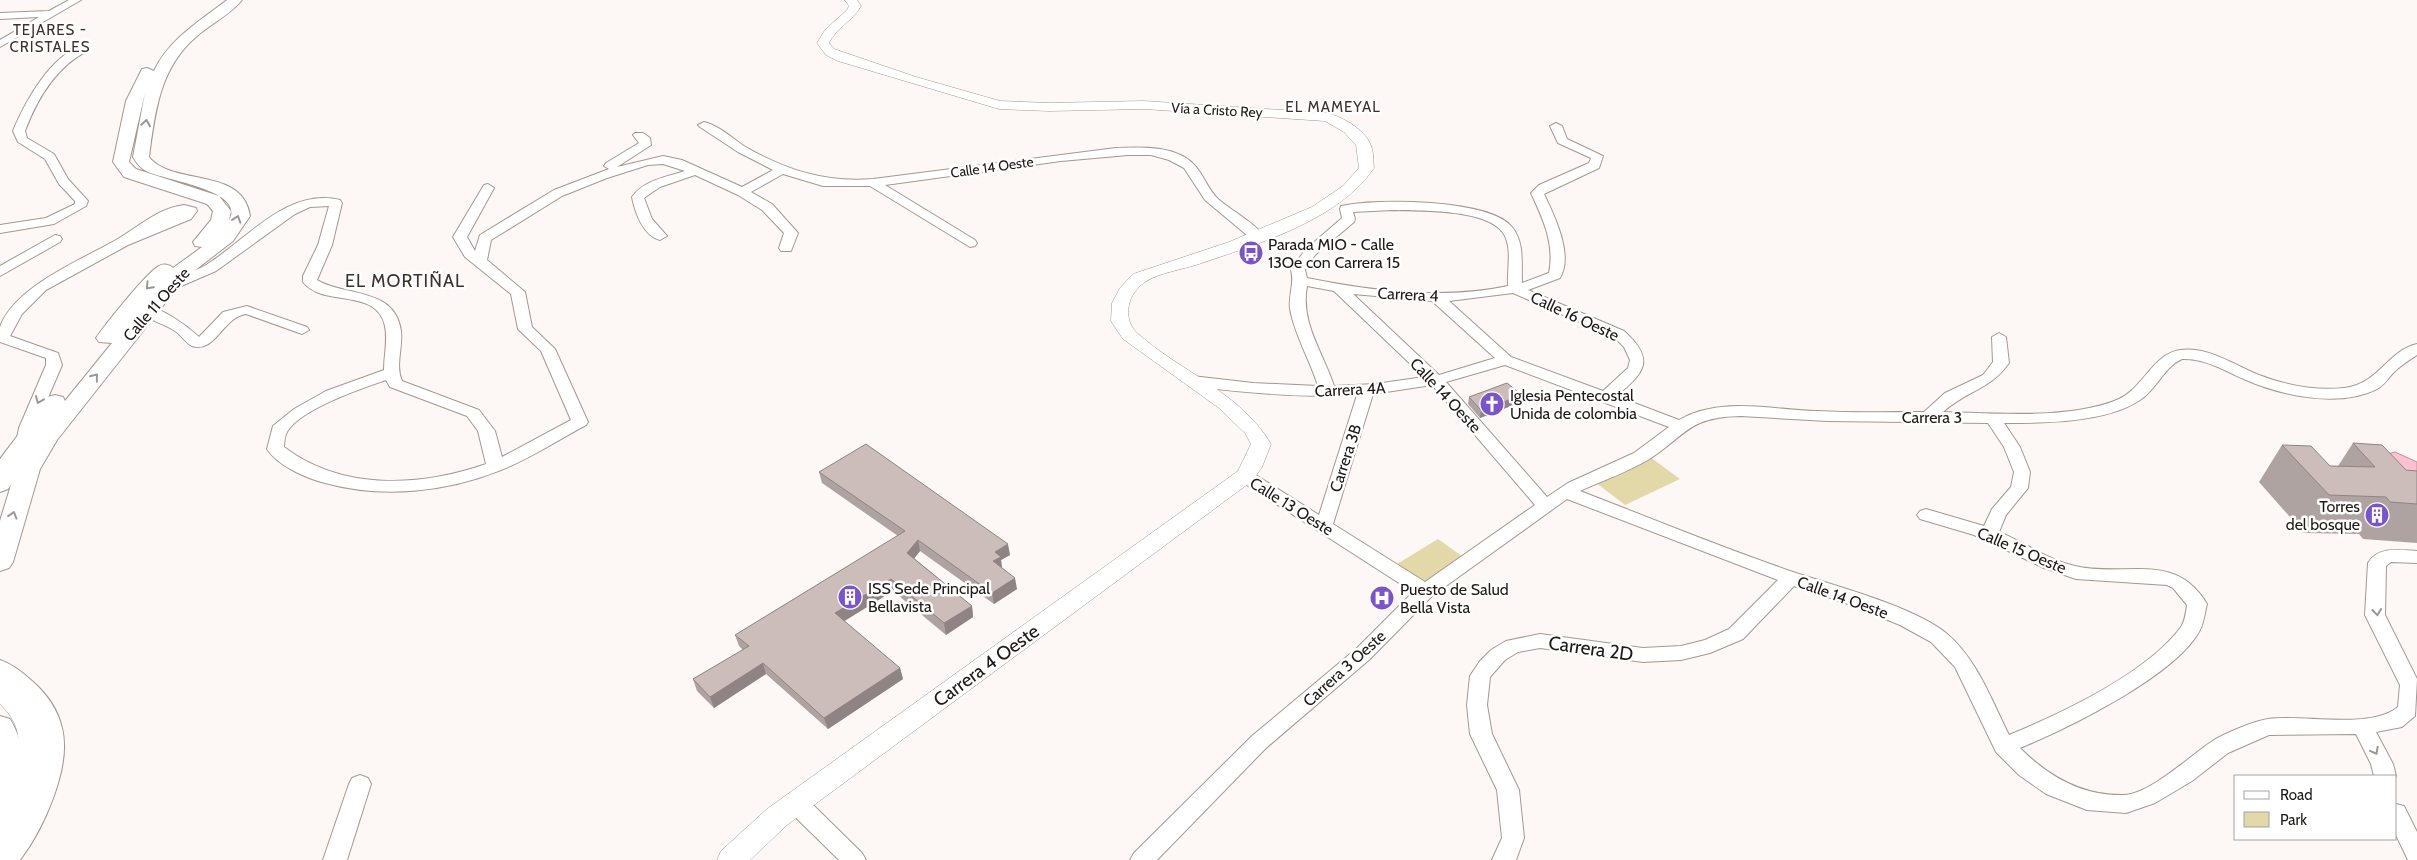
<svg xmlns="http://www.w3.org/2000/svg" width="2417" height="860" viewBox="0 0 2417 860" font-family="Cabin,sans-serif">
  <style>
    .green { fill: #e3d8a8 }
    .water { fill: #ffc1cf; stroke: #bc8f98 }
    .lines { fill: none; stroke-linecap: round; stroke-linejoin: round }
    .minor-casing { stroke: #a49891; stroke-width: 2 }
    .tertiary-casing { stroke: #a49891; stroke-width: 1 }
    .secondary-casing { stroke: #a49891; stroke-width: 2 }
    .minor { fill: #fff; fill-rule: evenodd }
    .tertiary { fill: #fff; fill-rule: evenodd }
    .secondary { fill: #fff; fill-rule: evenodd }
    .wall { fill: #afa3a1 }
    .shaded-wall { fill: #8f8483 }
    .building { fill: #ccbdbb; stroke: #8f8483 }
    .oneway { stroke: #9a9897 }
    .labels { text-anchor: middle; stroke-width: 5; stroke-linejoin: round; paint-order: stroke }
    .far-street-label { font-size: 14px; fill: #1f1a18; stroke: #fff }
    .far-neighbourhood-label { font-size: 15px; letter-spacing: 1px; fill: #3c322d; stroke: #fff }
    .poi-label { font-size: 16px; fill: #1f1a18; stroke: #fff; text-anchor: start }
    .street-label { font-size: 16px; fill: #1f1a18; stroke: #fff }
    .neighbourhood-label { font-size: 18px; letter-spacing: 1px; fill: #3c322d; stroke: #fff }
    .near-street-label { font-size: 19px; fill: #1f1a18; stroke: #fff }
  </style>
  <rect width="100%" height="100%" fill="#fdf8f5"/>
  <path class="green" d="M1650,457L1680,479L1625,505L1595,482Z
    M1438,539L1466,559L1425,585L1397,564Z"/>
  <path class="water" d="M2395,452L2417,462V475L2367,459Z"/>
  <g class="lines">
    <defs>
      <path id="minor" d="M69,0H81L0,47V40L39,17L0,19V13L49,11Z
        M83,46L88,49L87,51C56,67 37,99 25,131L27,138L54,154L68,179L88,201L86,206L54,224L0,233V225L46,218L75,204V201L59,184L45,159L18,142L13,131C25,102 51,54 83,46Z
        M704,122C718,125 732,138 744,146C785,170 825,183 873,179L1116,148C1141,147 1179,145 1196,167C1205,178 1208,189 1218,199C1233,212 1254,222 1266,238L1264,241H1254L1205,200L1184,168L1169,160L1151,155H1128L1061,161L885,185L975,240L977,243L975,246L970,247L870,186H823L783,174L751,192L772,204L798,233L791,251H781L779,248L784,233L762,210L738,195L695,175L660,187L644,198L652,219L667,236L660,240C643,236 635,212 632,197C644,180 666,177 685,171L663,164L648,165L607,178L562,196L491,240L487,260L525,292L532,327L555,349L588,422L586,425C558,440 531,458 501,470C446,492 383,499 325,483C306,478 278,466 267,449L273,426L294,409L326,391L384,370C384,355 388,341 385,326C377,287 323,308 303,282V276L318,245L329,206L310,207L295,214L216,271L165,293L158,289C164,280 195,272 206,265C247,240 287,187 340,200L342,203L332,245L317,280C346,297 395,287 401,331C403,348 395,365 402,381L479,410L495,431L502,457L571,420L541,351L518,329L511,294L465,257L453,237L484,185L488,184L494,188L467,237L475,251L480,235L554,190L609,169L604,166L606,163L639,143L633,135L635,133H643L650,138L651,145L617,167L663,156L682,160L742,187L773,170L738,152L700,127L698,125ZM386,380L390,387L467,416L478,431L486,464C420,487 342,491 284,447C284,443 285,436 287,432C299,410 362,388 386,380Z
        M1556,123L1562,126L1567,139L1603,156L1599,168L1544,194C1554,215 1574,255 1560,278L1528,290L1624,331C1655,359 1646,372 1616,396L1679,420C1721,396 1772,410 1817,411C1853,413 1889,412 1924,412L1945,393L1983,375L1993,362L1992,337L1999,333L2006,337L2009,363C1991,389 1966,391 1943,412C1995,413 2071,420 2119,399C2143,388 2153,354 2180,350C2208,346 2234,365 2259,375C2285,385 2316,391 2344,388C2379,384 2387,351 2417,344V355C2409,360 2400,366 2393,373C2388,379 2383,386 2377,389C2339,408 2283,396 2246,380C2225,371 2205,358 2182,359C2164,367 2157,389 2140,400C2106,423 2044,423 2004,423L2020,447L2030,472L2028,488L2006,515L1999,532C2024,542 2048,560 2075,566C2125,578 2175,550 2207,604C2205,612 2204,622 2200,630C2177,675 2067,729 2020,748C2049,777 2082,796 2124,795C2150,794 2190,756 2211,742C2223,734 2254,721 2268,719C2303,714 2370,730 2398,707L2400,685L2365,615L2368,563C2378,546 2400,550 2417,551V563L2391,562L2386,566L2385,615L2417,679L2415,716L2402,727L2376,732L2393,764L2396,776H2374L2371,764L2356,734L2269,735L2228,753L2192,781L2155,803L2126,813L2087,810L2046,794L2019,775L1996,752L1955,667L1931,642L1900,625L1843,602L1794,586L1743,639L1710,653L1681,660L1643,662L1540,648L1518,652L1505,660L1490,677L1487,705L1492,734L1519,790L1524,838L1516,860H1492L1502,838L1497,790L1470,734L1467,705L1470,676L1480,661L1491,650L1506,641L1540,634L1643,648L1681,646L1705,640L1729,629L1778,580L1567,499L1432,596L1370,659L1266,748L1157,860H1130L1134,853L1252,736L1356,649L1413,592L1239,480L1237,476L1239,472H1251L1319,515L1357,395C1302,398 1247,393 1192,386L1184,381L1192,376L1253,383L1318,386C1310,360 1295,336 1290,309C1288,295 1295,284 1291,270L1305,250L1342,218L1340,209L1341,206C1375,198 1490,199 1512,227C1525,243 1521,264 1522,283L1549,273C1555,244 1543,219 1531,193L1539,185L1589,163L1591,158L1558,143L1550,126ZM1392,210C1418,211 1492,208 1505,236C1512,251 1507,270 1508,286C1442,300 1372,291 1307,278L1305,270L1315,255L1354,222L1355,219L1353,212ZM1307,286L1334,291L1424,377L1375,384L1334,386C1323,352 1300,323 1307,286ZM1513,293L1614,337L1624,347L1630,360L1628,368L1603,391L1511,357L1449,301ZM1353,294L1432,301L1495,358L1439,375ZM1505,365L1669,427L1634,453L1568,483L1547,497L1446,382ZM1432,385L1535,505L1425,582L1333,524L1373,394ZM1741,416L1827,421L1988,423L2004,447L2014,472L2011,487L1992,509L1984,526L1926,509L1920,511L1917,515L1920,519L1974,535L2044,568L2076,579L2167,585L2173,588L2187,605C2186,612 2185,621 2181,627C2147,673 2062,713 2009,735C1991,699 1977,659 1946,633C1914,607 1839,587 1799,574C1725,549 1653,519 1580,491C1602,481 1625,473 1646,461C1687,436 1686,417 1741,416Z
        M184,205L196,208L197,211L191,219L128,245L46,290L22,314L10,336L58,353L62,365L35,428L31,442H19L17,438L19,428L46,365V358L0,342C0,337 0,331 0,327C14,287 81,260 116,240C139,227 156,209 184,205Z
        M55,235L60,236L62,239L60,242L0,276V266Z
        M247,306L307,327L309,330L302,334L246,314C223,317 215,354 192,346C186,343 181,335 175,331C165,324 149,321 142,311L144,308C159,304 188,327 199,337L223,312Z
        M360,775L368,778L371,784L347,860H323L349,784L352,778Z
        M796,794L804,796L862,853L866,860H839L788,810L785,803L788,796Z
        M2396,804L2404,806L2417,832V860H2408L2396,835Z"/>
      <path id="tertiary" d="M845,0H857L861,6C853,21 836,28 829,43L834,49L916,77L1000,101L1049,103L1144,101L1327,113C1343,117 1368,131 1372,149C1374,155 1373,162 1374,168C1338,221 1257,244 1199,264C1184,269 1158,273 1145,282C1128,293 1122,317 1136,332C1180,372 1239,391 1271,444L1262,467L1252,481L787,825L750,860H717L721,851L767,809L1238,471L1251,444L1245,433L1219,408L1123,339L1111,321L1112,303L1120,288L1133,274L1229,242L1312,207L1343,186L1359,168L1356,145L1344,132L1325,121L1144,109L1049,111L999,109L838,61L826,55L817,43L825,30L847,10L849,6Z
        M0,680C13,684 22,693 30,703C62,746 33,803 10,843L0,847C0,835 0,819 0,808C11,770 36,738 0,704Z"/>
      <path id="secondary" d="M227,0H242C231,14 211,24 197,36C160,67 155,111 149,157C173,187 243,166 250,216L233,241L185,278L57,440L40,469L13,562L9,568L0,571V521L11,485L8,489L0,492V459L47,397L55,395L63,397L65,401L112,343L99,342L96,338C105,325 147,272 159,266C164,263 170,265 173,268L202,247L195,246L193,242L211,220L213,211L207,204L124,177L113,162L126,101L142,69L147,68L154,71C169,39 200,21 227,0ZM145,93L133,157C136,162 140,168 146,171C162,180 247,190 229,220L231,211L219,196L136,169L129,162Z
        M0,660C12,664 22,672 32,681C46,693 58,710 62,728C72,767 43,830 20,860H0V837L12,820L25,789L34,744L30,716L16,699L0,686Z
        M0,716L10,719C29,751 27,784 11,817L0,821Z"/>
    </defs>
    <use href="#minor" class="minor-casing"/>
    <use href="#tertiary" class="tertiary-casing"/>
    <use href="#secondary" class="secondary-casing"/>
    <use href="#minor" class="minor"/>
    <use href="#tertiary" class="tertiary"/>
    <use href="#secondary" class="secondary"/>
  </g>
  <path class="wall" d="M1522,395L1521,402L1480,418L1468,404L1469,397Z
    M2353,443L2406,470L2417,471V543L2363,539L2359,534L2304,533L2259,482L2282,445L2330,466H2338Z
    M819,472L1010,555L1001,560L1002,568L1017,589L994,604L920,551L914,558L972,606L973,617L946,635L893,591L844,621L900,668L903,679L828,729L766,674L714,708L697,691L693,679L743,650L739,646L735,635L898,536L822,483Z"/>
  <path class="shaded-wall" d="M1522,395L1521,402L1480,418L1481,410Z
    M918,540L920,551L910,564L907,553Z
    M1008,544L1010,555L1001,560L1002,568L993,561L995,552Z
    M1015,578L1017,589L994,604L992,593Z
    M891,579L893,591L838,625L835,613Z
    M972,606L973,617L946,635L944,623Z
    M763,663L766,674L714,708L710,697Z
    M900,668L903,679L828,729L824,718Z"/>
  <path class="building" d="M1507,383L1522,395L1481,410L1469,397Z
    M2353,443L2382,445L2406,470L2417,471V504L2390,502L2386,497L2329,495L2282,445L2311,446L2330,466L2375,467Z
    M866,444L1008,544L995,552L1001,557L993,561L1015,578L992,593L918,540L907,553L972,606L944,623L891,579L835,613L900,668L824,718L763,663L710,697L693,679L749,646L735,635L905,531L819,472Z"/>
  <defs><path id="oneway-chevron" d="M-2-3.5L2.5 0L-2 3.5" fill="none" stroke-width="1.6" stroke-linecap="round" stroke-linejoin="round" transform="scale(1.25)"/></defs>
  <g class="oneway">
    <use href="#oneway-chevron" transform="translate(146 123) rotate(-81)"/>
    <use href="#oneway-chevron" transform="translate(237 219) rotate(-71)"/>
    <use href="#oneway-chevron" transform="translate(149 286) rotate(133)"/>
    <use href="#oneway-chevron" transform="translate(95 377) rotate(-52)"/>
    <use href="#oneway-chevron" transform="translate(39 400) rotate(113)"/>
    <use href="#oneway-chevron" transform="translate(13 515) rotate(-73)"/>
    <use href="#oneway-chevron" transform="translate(2377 612) rotate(84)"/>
    <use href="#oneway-chevron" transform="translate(2375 751) rotate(62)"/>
  </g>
  <defs>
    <symbol id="bus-disc" viewBox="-11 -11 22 22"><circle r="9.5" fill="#7b53cd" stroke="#fff"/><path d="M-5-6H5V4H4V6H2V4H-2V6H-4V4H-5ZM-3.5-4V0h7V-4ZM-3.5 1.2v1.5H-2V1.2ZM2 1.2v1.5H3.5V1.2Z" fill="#fff"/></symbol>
    <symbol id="church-disc" viewBox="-11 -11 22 22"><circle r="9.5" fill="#7b53cd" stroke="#fff"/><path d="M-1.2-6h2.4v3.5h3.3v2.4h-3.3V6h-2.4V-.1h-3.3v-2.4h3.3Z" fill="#fff"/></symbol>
    <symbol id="building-disc" viewBox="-11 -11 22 22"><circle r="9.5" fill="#7b53cd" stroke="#fff"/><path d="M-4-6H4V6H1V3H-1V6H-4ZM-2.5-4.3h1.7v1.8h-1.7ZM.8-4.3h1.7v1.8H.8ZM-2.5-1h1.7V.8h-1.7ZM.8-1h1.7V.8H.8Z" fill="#fff"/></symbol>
    <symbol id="hospital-disc" viewBox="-11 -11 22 22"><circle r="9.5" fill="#7b53cd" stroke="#fff"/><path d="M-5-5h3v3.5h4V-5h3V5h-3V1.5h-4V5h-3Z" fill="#fff"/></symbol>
  </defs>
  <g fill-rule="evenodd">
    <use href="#bus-disc" x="1237" y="239" width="28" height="28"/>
    <use href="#church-disc" x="1478" y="390" width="28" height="28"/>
    <use href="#building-disc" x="2363" y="501" width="28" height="28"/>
    <use href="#building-disc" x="836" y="583" width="28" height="28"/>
    <use href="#hospital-disc" x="1368" y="584" width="28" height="28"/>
  </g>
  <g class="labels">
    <g class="far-street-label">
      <text transform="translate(1217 110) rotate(3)" y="5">Vía a Cristo Rey</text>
      <text transform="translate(992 167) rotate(-8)" y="5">Calle 14 Oeste</text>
    </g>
    <g class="far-neighbourhood-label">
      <text x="50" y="35">TEJARES -<tspan x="50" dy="17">CRISTALES</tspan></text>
      <text x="1333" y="112">EL MAMEYAL</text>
    </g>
    <g class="poi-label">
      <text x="1268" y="250">Parada MIO - Calle<tspan x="1268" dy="18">13Oe con Carrera 15</tspan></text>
      <text x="1510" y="401">Iglesia Pentecostal<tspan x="1510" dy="18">Unida de colombia</tspan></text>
      <text x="2360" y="512" text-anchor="end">Torres<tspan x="2360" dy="18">del bosque</tspan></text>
      <text x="868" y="594">ISS Sede Principal<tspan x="868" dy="18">Bellavista</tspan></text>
      <text x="1400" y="595">Puesto de Salud<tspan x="1400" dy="18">Bella Vista</tspan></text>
    </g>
    <g class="street-label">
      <text transform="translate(1408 294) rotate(3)" y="6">Carrera 4</text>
      <text transform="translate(156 304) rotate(-49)" y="6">Calle 11 Oeste</text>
      <text transform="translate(1575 316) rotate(25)" y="6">Calle 16 Oeste</text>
      <text transform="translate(1350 389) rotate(-3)" y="6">Carrera 4A</text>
      <text transform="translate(1446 395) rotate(47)" y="6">Calle 14 Oeste</text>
      <text x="1932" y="423">Carrera 3</text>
      <text transform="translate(1345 458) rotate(-72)" y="6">Carrera 3B</text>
      <text transform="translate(1292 506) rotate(32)" y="6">Calle 13 Oeste</text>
      <text transform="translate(2022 550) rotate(23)" y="6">Calle 15 Oeste</text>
      <text transform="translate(1843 597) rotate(20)" y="6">Calle 14 Oeste</text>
      <text transform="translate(1344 668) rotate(-42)" y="6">Carrera 3 Oeste</text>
    </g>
    <g class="neighbourhood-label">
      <text x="405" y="287">EL MORTIÑAL</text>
    </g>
    <g class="near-street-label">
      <text transform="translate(1591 648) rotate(8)" y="7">Carrera 2D</text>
      <text transform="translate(986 665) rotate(-36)" y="7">Carrera 4 Oeste</text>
    </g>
  </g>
  <rect x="2234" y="775" width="162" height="65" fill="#ffffff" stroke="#a5a3a3"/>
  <rect x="2244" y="791" width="25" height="8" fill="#ffffff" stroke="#a5a3a3"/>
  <text x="2280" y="800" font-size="15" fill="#1f1a18">Road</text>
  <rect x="2244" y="812" width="25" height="15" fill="#e3d8a8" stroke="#a5a3a3"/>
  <text x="2280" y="825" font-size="15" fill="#1f1a18">Park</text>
</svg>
